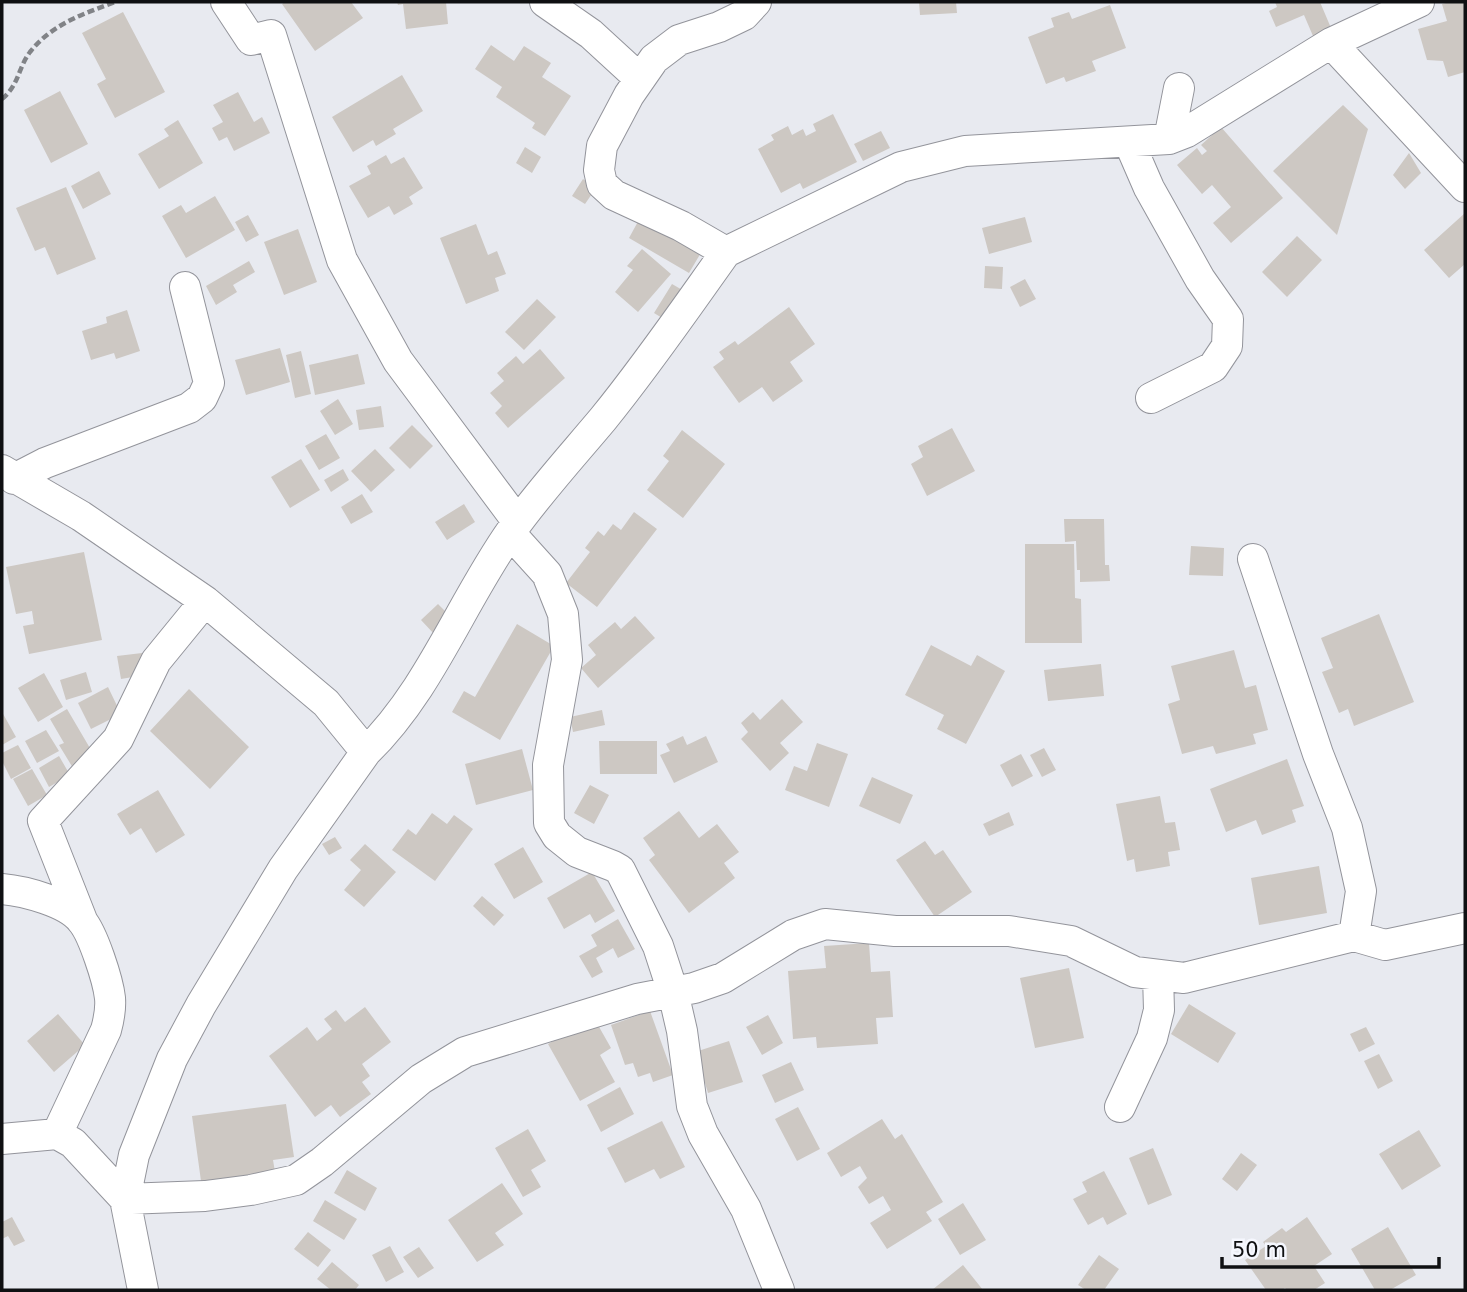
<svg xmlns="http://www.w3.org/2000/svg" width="1467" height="1292" viewBox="0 0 1467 1292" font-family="'DejaVu Sans',sans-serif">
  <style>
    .building { fill: #cdc8c3 }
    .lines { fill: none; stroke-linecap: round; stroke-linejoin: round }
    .street-casing { stroke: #93949b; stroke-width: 32 }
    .path { stroke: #818387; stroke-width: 4.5; stroke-dasharray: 7 3.5; stroke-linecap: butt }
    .street { stroke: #fff; stroke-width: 30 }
  </style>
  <rect width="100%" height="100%" fill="#e8eaf0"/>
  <path class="building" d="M285,2H351L363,18L315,51L282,4Z
    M397,2H446L448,24L406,29L403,4L398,5Z
    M919,2H956L957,13L920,15Z
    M1275,2H1320L1331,28L1313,36L1304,15L1276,27L1269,11L1277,7Z
    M1450,2H1465V72L1448,77L1443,61L1427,60L1418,29L1447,21L1442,4Z
    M1110,5L1126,48L1092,61L1096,71L1066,82L1064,77L1046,84L1028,37L1054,27L1051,18L1069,12L1072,19Z
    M123,12L165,92L115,118L97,84L106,79L82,33Z
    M491,45L514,61L524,46L551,63L542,77L571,96L545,136L532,128L535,123L496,97L502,87L475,69Z
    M402,75L423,111L393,129L396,134L376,146L373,140L353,152L332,117Z
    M60,91L88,144L51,163L24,110Z
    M238,92L254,122L262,117L270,133L234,151L227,137L219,141L212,128L223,122L213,105Z
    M1343,105L1368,129L1337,235L1273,171Z
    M833,114L857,162L803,189L800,183L781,193L758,149L774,140L771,135L788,126L792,135L803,129L806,136L816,131L813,124Z
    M178,120L203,163L159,189L138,154L169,136L164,129Z
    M1221,127L1283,198L1231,243L1213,223L1231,207L1212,185L1202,194L1177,165L1197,148L1202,155L1207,151L1201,145Z
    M881,131L890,148L863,161L854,144Z
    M525,147L541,157L532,173L516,163Z
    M1409,153L1421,173L1405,189L1393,175Z
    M386,155L391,164L404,157L423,188L409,197L413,204L394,215L389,206L368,218L349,186L371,174L367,166Z
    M99,171L111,194L83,209L71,186Z
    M583,179L596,188L585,204L572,196Z
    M66,187L96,259L57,275L45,247L35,251L16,208Z
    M215,196L235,230L186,258L162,216L181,205L186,213Z
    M1465,213V264L1449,278L1424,250Z
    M248,215L259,235L246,242L235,222Z
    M641,216L702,251L689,273L629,238Z
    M1025,217L1032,242L989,254L982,228Z
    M476,224L488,255L497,251L506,274L495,278L499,291L466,304L440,238Z
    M298,229L317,282L284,295L264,242Z
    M1297,236L1322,260L1287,297L1262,272Z
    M642,249L671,274L638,312L615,292L633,270L627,266Z
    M249,261L255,272L233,285L237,292L216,305L206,286Z
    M985,266L1003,267L1002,289L984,288Z
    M1025,279L1036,299L1020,307L1010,287Z
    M672,284L691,295L672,324L654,313Z
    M537,299L556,317L524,350L505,332Z
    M789,307L815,344L790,362L803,381L773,402L762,387L739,403L713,367L724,359L719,352L735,341L738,345Z
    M127,310L140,351L116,359L114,353L91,360L82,331L107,323L106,317Z
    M280,348L290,382L246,395L235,360Z
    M540,349L565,378L508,428L495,413L502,406L490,393L504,381L497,373L516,356L523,364Z
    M301,351L311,394L295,398L286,355Z
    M358,354L365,384L315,395L309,365Z
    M338,399L353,424L335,435L320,411Z
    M381,406L384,427L359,430L356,410Z
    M412,425L433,446L410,469L389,448Z
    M952,428L975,471L927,496L911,464L923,457L918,446Z
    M682,430L725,464L683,518L647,490L669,461L663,456Z
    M326,434L340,458L319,470L305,446Z
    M375,449L395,470L371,492L351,471Z
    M301,459L320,490L290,508L271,477Z
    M343,469L349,480L331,492L324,480Z
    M362,494L373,512L351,524L341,507Z
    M464,504L475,522L447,540L435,522Z
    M634,512L657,529L597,607L566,583L590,552L585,548L598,531L604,536L613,524L621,530Z
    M1064,519H1104L1105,565H1109L1110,581L1080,582V570H1077L1076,541L1065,542Z
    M1025,544H1074L1075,598L1081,599L1082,643H1025Z
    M1191,546L1224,548L1223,576L1189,575Z
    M84,552L102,640L29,654L23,626L34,624L32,611L16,614L6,567Z
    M438,604L452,618L435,635L421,620Z
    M1379,614L1414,702L1354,726L1348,709L1339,713L1322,672L1333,668L1321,638Z
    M635,616L655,638L598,688L581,668L596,655L588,645L615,622L621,629Z
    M517,624L554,646L500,740L452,712L464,691L475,697Z
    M931,645L971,666L977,655L1005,671L966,744L937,729L944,715L905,695Z
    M1234,650L1245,688L1256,685L1268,730L1253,734L1256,744L1216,754L1213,746L1182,754L1168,704L1180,700L1171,666Z
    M142,653L145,675L121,679L117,656Z
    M1101,664L1104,696L1048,701L1044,670Z
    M86,672L92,692L66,700L60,680Z
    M44,673L63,707L38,722L18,688Z
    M108,687L121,714L91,729L78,703Z
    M189,689L249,747L210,789L150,731Z
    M782,699L803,722L780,743L789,753L770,771L741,739L748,732L741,723L753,712L760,720Z
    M67,709L94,755L73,768L59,745L64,743L50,719Z
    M602,710L605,725L573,732L570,717Z
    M2,712L16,737L2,745Z
    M46,730L59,751L37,763L25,741Z
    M683,736L687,745L706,736L718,762L674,783L660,755L670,751L666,744Z
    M599,741H657V774H600Z
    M817,743L848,754L829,807L785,790L794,766L807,771Z
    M18,745L31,768L11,779L2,761V753Z
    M1044,748L1056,770L1042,777L1030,755Z
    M522,749L533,790L476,805L465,764Z
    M1021,754L1033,776L1012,787L1000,765Z
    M59,756L70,775L49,787L39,768Z
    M1287,759L1304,806L1292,810L1296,822L1262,835L1256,820L1226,832L1210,789Z
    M32,769L47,795L28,806L13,779Z
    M872,777L913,795L900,824L859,806Z
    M590,785L609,795L594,824L574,813Z
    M158,790L185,835L156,853L141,828L130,835L117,814Z
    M1160,796L1165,823L1175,822L1180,850L1168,852L1170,866L1136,872L1134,859L1127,861L1116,804Z
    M679,811L699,838L717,824L739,852L724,863L735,878L689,913L649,860L655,855L643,838Z
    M1009,812L1014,825L989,836L983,824Z
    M432,813L447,824L454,815L473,829L435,881L392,850L408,829L416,835Z
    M335,837L342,848L329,855L322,844Z
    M925,841L935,855L943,850L972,892L935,917L896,860Z
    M365,844L396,872L364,907L344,890L361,870L350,860Z
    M523,847L543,882L514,899L494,864Z
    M1319,866L1327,913L1259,925L1251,878Z
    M592,872L615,911L595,923L590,914L564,929L547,898Z
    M482,896L504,915L494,926L473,906Z
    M618,919L635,949L618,958L613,948L596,958L603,972L592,978L579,956L597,946L591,935Z
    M869,943L871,972L890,971L893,1017L876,1018L878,1044L817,1048L816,1037L793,1039L788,971L826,968L824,946Z
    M1069,968L1084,1038L1035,1048L1020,978Z
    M1189,1004L1236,1033L1218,1063L1171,1034Z
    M365,1007L391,1042L362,1064L370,1076L362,1082L371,1094L340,1117L331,1105L315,1117L269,1056L307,1027L317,1041L332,1029L324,1019L336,1010L345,1022Z
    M650,1011L673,1075L653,1082L650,1073L638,1077L633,1063L625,1065L611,1025Z
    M58,1014L85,1045L54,1072L27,1041Z
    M768,1015L783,1043L762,1055L746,1027Z
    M594,1018L611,1048L600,1055L615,1082L580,1101L548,1044Z
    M1366,1027L1375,1044L1359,1052L1350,1034Z
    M729,1041L743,1082L708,1093L705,1083L698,1085L695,1052Z
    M1379,1054L1393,1081L1378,1089L1364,1061Z
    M791,1062L804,1090L775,1103L762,1075Z
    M620,1087L634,1114L601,1132L587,1105Z
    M286,1104L294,1157L273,1160L275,1172L201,1181L192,1116Z
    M798,1107L820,1149L797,1161L775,1119Z
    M882,1119L895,1139L902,1134L943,1202L926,1212L932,1221L887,1249L870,1223L891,1210L883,1196L869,1204L858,1187L867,1178L860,1166L841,1177L827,1153Z
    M662,1121L685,1167L660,1179L654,1169L625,1183L607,1148Z
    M528,1129L546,1161L531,1170L541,1187L523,1197L495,1148Z
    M1419,1130L1441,1166L1402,1190L1379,1154Z
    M1153,1148L1172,1195L1148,1205L1129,1158Z
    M1241,1153L1257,1165L1237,1191L1222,1179Z
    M347,1170L377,1188L365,1211L334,1193Z
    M1104,1171L1127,1214L1107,1225L1103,1217L1088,1225L1073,1199L1087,1192L1082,1182Z
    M502,1183L523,1214L495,1233L504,1245L477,1262L448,1220Z
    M325,1200L357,1219L344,1240L313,1221Z
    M963,1203L986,1240L960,1255L938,1219Z
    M12,1217L25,1241L14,1246L8,1236L2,1239V1222Z
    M1307,1217L1332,1254L1314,1266L1325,1283L1314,1290H1287L1285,1288L1282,1290H1266L1245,1260L1266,1246L1263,1242L1282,1228L1286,1232Z
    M1388,1227L1416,1275L1390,1290H1375L1351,1249Z
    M308,1232L331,1250L318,1267L294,1249Z
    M390,1246L404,1272L386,1282L372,1255Z
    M419,1247L434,1268L418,1278L403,1257Z
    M1099,1255L1119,1269L1104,1290H1086L1078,1285Z
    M332,1262L359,1285L355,1290H331L317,1279Z
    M963,1265L983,1290H932Z"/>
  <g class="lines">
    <defs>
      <path id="street" d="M226,2L251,40L271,35L342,260L398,361L517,521L510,533L547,574L563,614L567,660L548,765L549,823L557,836L577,852L613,866L620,870L658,946L673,992L682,1031L692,1106L703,1134L746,1209L779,1290
        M545,2L591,34L640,79
        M1331,43L1465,187
        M1169,139L1179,88
        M1129,142L1149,188L1200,279L1228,319L1227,346L1213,367L1151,398
        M726,252L901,167L965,151L1169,139L1187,132L1331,43L1419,2
        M2,470L81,516L205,601L326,703L366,752
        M14,479L45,463L189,408L202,398L209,383L185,287
        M1253,559L1318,754L1347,828L1361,891L1354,936
        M2,889C24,891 68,902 82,921C93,934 108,980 110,998C111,1009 109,1019 106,1030L57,1134
        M82,920L43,821L118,739L156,661L205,601
        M1120,1107L1152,1038L1159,1010L1158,975
        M2,1139L57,1134L73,1143L125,1199L205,1196L251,1190L296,1180L322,1162L421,1079L465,1052L637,999L694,988L723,978L793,935L825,924L895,931H1009L1071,941L1135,972L1184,978L1354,936L1385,945L1465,928
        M143,1290L125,1199L134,1155L172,1059L201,1005L283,869L366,752C430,690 461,602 512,530C540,491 572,456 603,419C647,365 686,308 726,252L681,226L614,195L602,184L599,170L602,146L629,95L654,59L679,40L719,27L744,15L756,2"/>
    </defs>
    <use href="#street" class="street-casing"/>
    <path class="path" d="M2,99C19,85 18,68 30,52C52,24 83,14 115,2"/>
    <use href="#street" class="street"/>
  </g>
  <rect width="1467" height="1292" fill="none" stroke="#0f1012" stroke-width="7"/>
  <path d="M1222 1257v10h217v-10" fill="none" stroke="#0f1012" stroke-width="3.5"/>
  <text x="1232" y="1257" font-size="21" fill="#0f1012" stroke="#f5f7fe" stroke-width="5" paint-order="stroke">50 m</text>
</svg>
